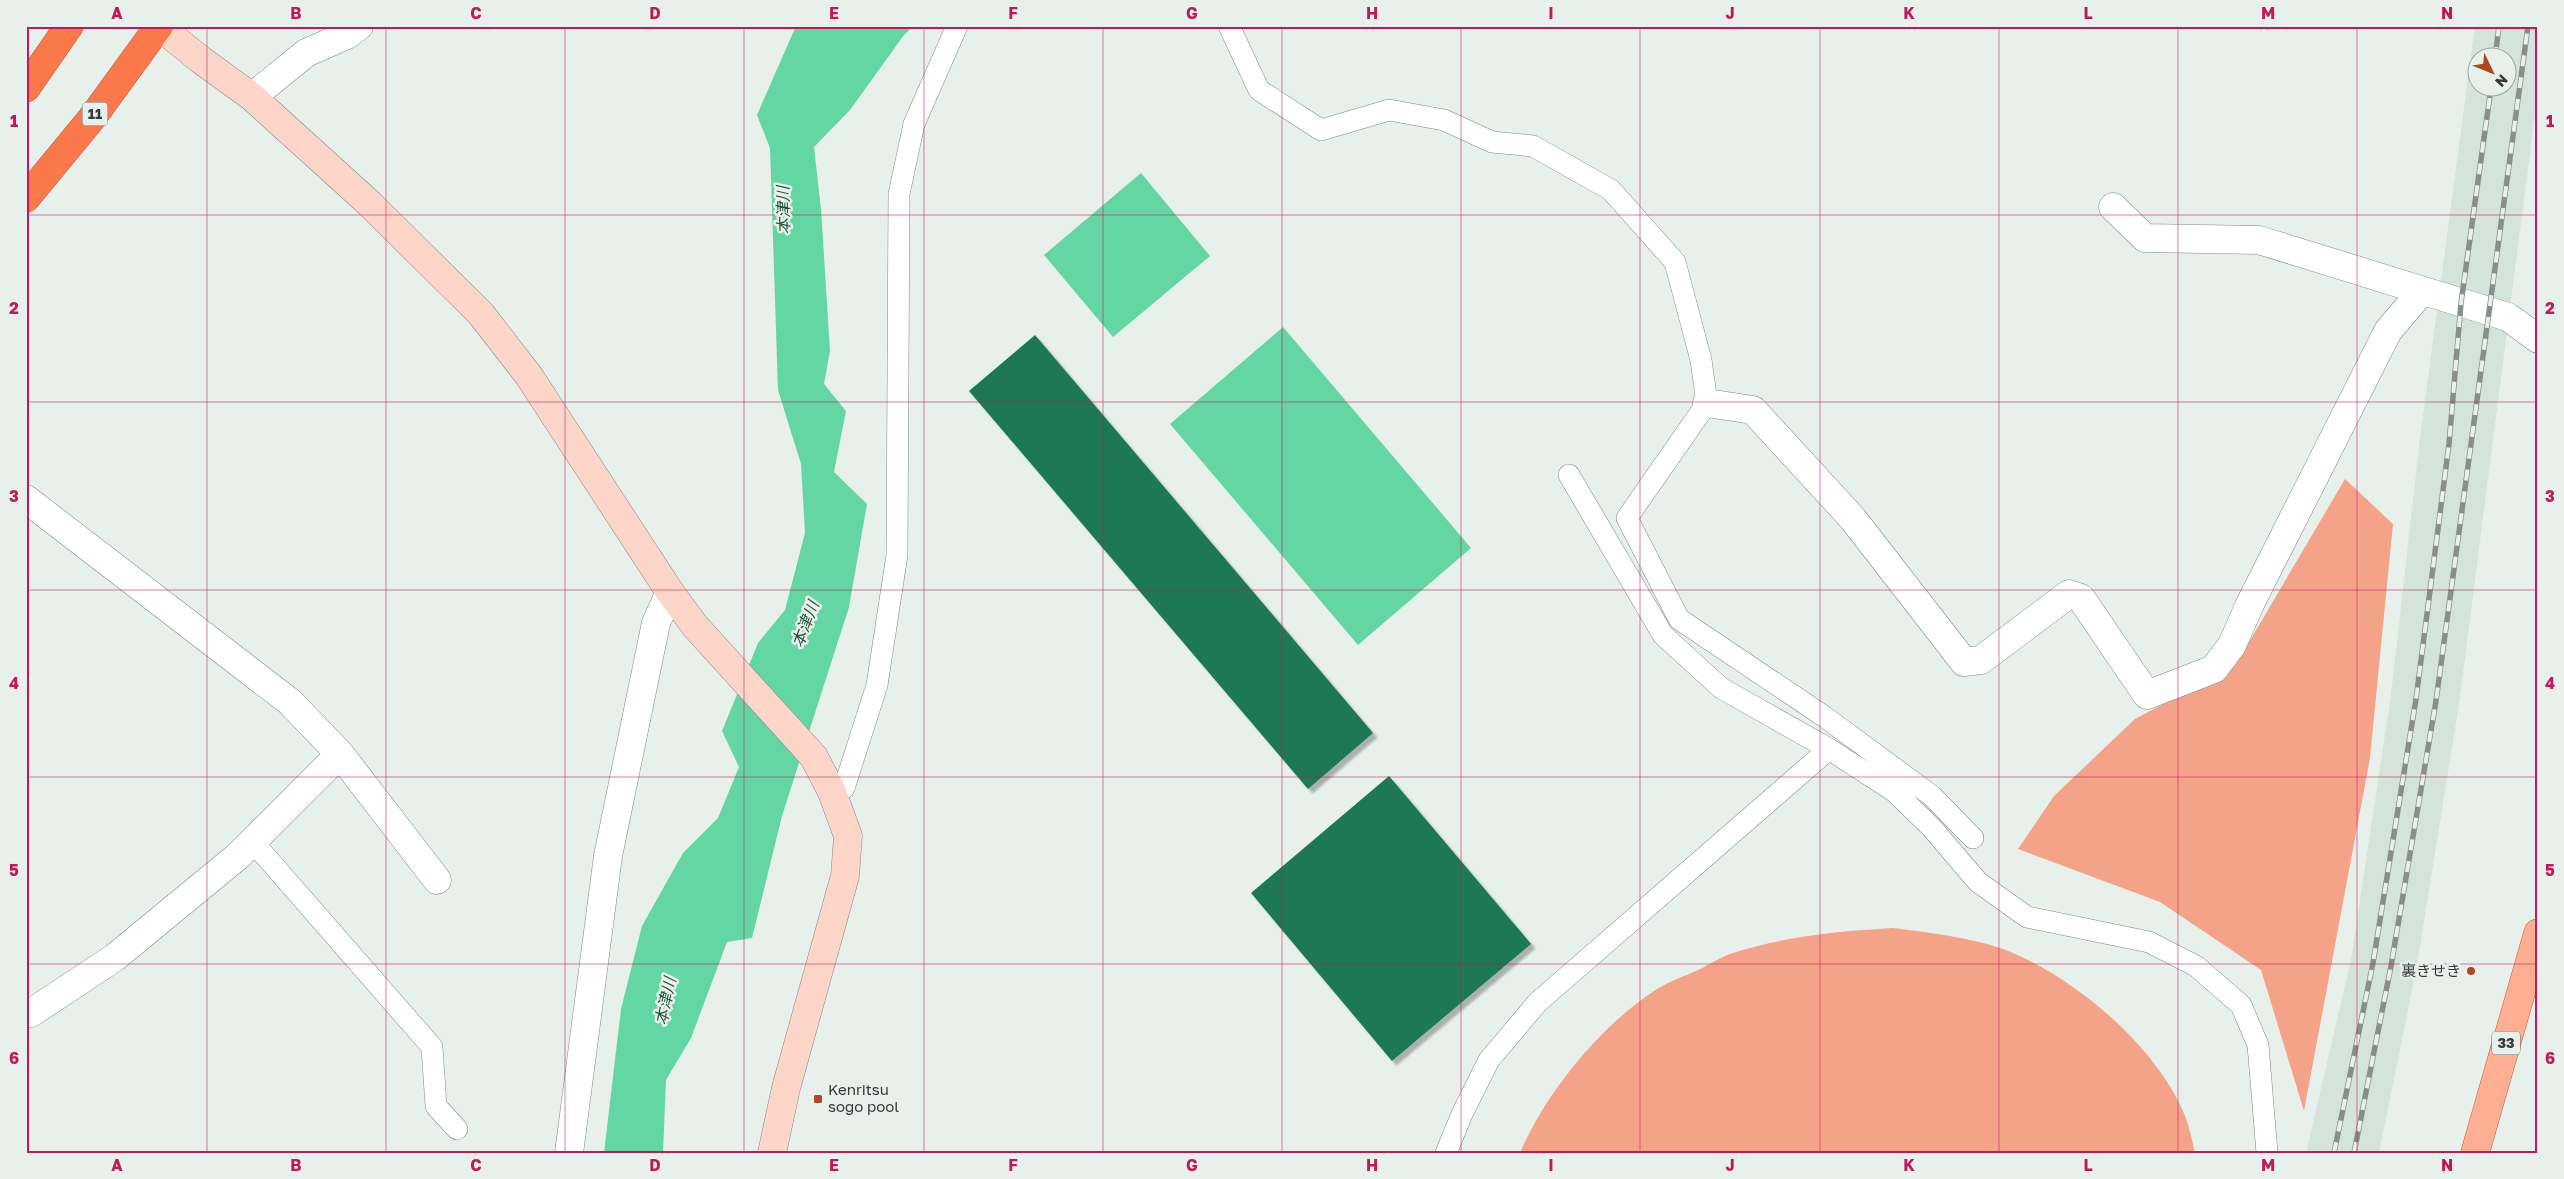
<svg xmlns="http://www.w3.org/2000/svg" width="2564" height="1179" viewBox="0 0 2564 1179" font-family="'Golos Text','Noto Sans JP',sans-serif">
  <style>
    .built { fill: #d4e4db; fill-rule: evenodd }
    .green { fill: #f4a388 }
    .water { fill: #64d6a4 }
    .building { fill: #1a7854; filter: url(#shadow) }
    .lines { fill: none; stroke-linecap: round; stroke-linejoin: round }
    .lane-casing { stroke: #808884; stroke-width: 22 }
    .street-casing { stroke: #808884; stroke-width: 29 }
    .secondary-casing { stroke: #808884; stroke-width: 29 }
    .primary-casing { stroke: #b66244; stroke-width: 29 }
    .highway-casing { stroke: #b66244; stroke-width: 29 }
    .lane { stroke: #fff; stroke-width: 21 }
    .street { stroke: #fff; stroke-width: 28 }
    .secondary { stroke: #fed6c9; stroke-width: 28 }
    .primary { stroke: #fdae93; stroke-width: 28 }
    .highway { stroke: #fb784b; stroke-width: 28 }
    .rail-casing { stroke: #888e8b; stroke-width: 5.5 }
    .rail { stroke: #e8f0ec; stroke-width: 4; stroke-dasharray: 11; stroke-linecap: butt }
    .grid { fill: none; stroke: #c2185b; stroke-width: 1; stroke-opacity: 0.55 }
    .poi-dot { fill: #af4822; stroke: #e8f0ec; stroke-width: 2 }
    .labels { text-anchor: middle; stroke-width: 5; stroke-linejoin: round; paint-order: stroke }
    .shield { fill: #e8f0ec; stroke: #6b706d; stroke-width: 1 }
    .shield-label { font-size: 14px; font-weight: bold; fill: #353937 }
    .poi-label { font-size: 15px; fill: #353937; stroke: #e8f0ec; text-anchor: end }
    .water-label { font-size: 16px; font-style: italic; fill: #22513c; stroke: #e8f0ec }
    .neatline { fill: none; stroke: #c2185b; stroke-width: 2 }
    .grid-label { font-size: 16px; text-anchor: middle; font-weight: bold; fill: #c2185b }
  </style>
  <defs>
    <filter id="shadow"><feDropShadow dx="4.5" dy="4.5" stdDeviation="1" flood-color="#0004"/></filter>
  </defs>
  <rect width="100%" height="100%" fill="#e8f0ec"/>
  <path class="built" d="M2475,26H2538V91L2459,704L2417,965L2379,1153H2306L2351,960L2391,695L2420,438ZM2476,58H2506V88H2476Z"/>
  <path class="green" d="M2345,479L2393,524L2370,758L2304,1111L2261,970L2160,902L2018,849L2054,796L2135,719L2235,666Z
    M1893,928C1925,932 1957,936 1987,944C2061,964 2157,1044 2185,1116C2190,1128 2192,1141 2195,1153H1520C1546,1092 1601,1025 1657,989C1670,981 1685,976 1698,970C1711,964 1723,955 1736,952C1788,936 1840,931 1893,928Z"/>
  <path class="water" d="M796,26H913L904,35L850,110L814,147L821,209L830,351L824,384L846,411L834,472L867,504L849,607L782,816L752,938L727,942L691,1038L666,1080L663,1153H604L621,1009L642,926L683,853L718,818L739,767L722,731L758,643L785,610L805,533L801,464L778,390L770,148L757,115Z
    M1141,173L1210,256L1113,337L1044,255Z
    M1283,327L1471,548L1358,645L1170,424Z"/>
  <path class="building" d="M1035,335L1373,733L1308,789L969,391Z
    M1389,776L1531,944L1392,1061L1251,893Z"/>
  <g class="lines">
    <defs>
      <path id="lane" d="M1229,26L1259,90L1321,130L1389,110L1444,120L1492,142L1533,146L1611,190L1675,262L1701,360L1707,403L1627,518L1679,619L1825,717L1932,796L1973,838
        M1569,475L1663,635L1721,688L1829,749L1895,792L1931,827L1978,882L2027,917L2149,942L2196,966L2241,1005L2258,1045L2267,1153
        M844,788L877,685L897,555L899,194L914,124L957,26
        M253,842L432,1047L436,1106L457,1129
        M1446,1153L1462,1114L1489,1060L1538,1002L1829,749"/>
      <path id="street" d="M252,97L306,53L347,35L359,26
        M2113,207L2145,238L2259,240L2508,317L2538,339
        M1707,403L1753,410L1853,519L1964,662L1981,660L2069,594L2081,598L2147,695L2214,669L2232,645L2250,604L2388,331L2422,291
        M26,499L290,702L340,754L437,880
        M31,1013L114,958L238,856L340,754
        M569,1153L608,856L656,623L670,592"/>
      <path id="secondary" d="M159,26L201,60L252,97L370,204L481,314L529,376L670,592L695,626L814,757L832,792L848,836L845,876L786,1088L772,1153"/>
      <path id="primary" d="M2475,1153L2538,933"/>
      <path id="highway" d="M26,88L69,26
        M26,198L92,118L159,26"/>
    </defs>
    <use href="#lane" class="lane-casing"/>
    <use href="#street" class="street-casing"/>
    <use href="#secondary" class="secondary-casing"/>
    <use href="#primary" class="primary-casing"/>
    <use href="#highway" class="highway-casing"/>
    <use href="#lane" class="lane"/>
    <use href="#street" class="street"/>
    <use href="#secondary" class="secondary"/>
    <use href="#primary" class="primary"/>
    <use href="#highway" class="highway"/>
    <defs>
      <path id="rail" d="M2495,58L2499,26
        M2334,1153L2373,963L2416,699L2449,444L2461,303L2491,88
        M2354,1153L2391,966L2436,701L2528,26"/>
    </defs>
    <use href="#rail" class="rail-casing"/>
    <use href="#rail" class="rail"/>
  </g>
  <path class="grid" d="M207,26V1153M386,26V1153M565,26V1153M744,26V1153M924,26V1153M1103,26V1153M1282,26V1153M1461,26V1153M1640,26V1153M1820,26V1153M1999,26V1153M2178,26V1153M2357,26V1153M26,215H2538M26,402H2538M26,590H2538M26,777H2538M26,964H2538"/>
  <g class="poi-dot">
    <circle cx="2471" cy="971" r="5"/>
    <rect x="813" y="1094" width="10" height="10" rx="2.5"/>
  </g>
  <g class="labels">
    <g class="shield">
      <rect x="82.5" y="102.5" width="25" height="23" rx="4"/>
      <rect x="2492" y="1031.5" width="28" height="23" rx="4"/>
    </g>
    <g class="shield-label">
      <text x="95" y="119">11</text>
      <text x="2506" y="1048">33</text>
    </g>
    <g class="poi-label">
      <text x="2461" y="976">裏きせき</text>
      <text x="828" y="1095" text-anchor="start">Kenritsu<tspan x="828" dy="17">sogo pool</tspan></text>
    </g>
    <g class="water-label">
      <text transform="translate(783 210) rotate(-91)" y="6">本津川</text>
      <text transform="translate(805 624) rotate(-69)" y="6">本津川</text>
      <text transform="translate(665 1001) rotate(-78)" y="6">本津川</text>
    </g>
  </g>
  <rect width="2564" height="1179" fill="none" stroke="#e8f0ec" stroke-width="55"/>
  <g transform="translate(2492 72) rotate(133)"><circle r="24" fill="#e8f0ec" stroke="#a0a7a4"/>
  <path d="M0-4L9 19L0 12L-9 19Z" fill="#af4822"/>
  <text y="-8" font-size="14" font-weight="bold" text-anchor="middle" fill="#353937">N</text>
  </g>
  <rect x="28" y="28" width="2508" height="1124" class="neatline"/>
  <g class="grid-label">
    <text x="117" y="19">A</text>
    <text x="296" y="19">B</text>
    <text x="476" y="19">C</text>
    <text x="655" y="19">D</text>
    <text x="834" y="19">E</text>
    <text x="1013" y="19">F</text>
    <text x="1192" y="19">G</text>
    <text x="1372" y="19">H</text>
    <text x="1551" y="19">I</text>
    <text x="1730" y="19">J</text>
    <text x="1909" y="19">K</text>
    <text x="2088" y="19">L</text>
    <text x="2268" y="19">M</text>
    <text x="2447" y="19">N</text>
    <text x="14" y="127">1</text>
    <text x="2550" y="127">1</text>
    <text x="14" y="314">2</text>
    <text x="2550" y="314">2</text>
    <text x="14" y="502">3</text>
    <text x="2550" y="502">3</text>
    <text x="14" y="689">4</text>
    <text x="2550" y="689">4</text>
    <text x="14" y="876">5</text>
    <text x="2550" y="876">5</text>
    <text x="14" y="1064">6</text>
    <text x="2550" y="1064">6</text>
    <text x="117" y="1171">A</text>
    <text x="296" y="1171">B</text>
    <text x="476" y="1171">C</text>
    <text x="655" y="1171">D</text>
    <text x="834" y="1171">E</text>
    <text x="1013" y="1171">F</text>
    <text x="1192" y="1171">G</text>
    <text x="1372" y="1171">H</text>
    <text x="1551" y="1171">I</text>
    <text x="1730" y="1171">J</text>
    <text x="1909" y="1171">K</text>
    <text x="2088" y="1171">L</text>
    <text x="2268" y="1171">M</text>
    <text x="2447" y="1171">N</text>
  </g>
</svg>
